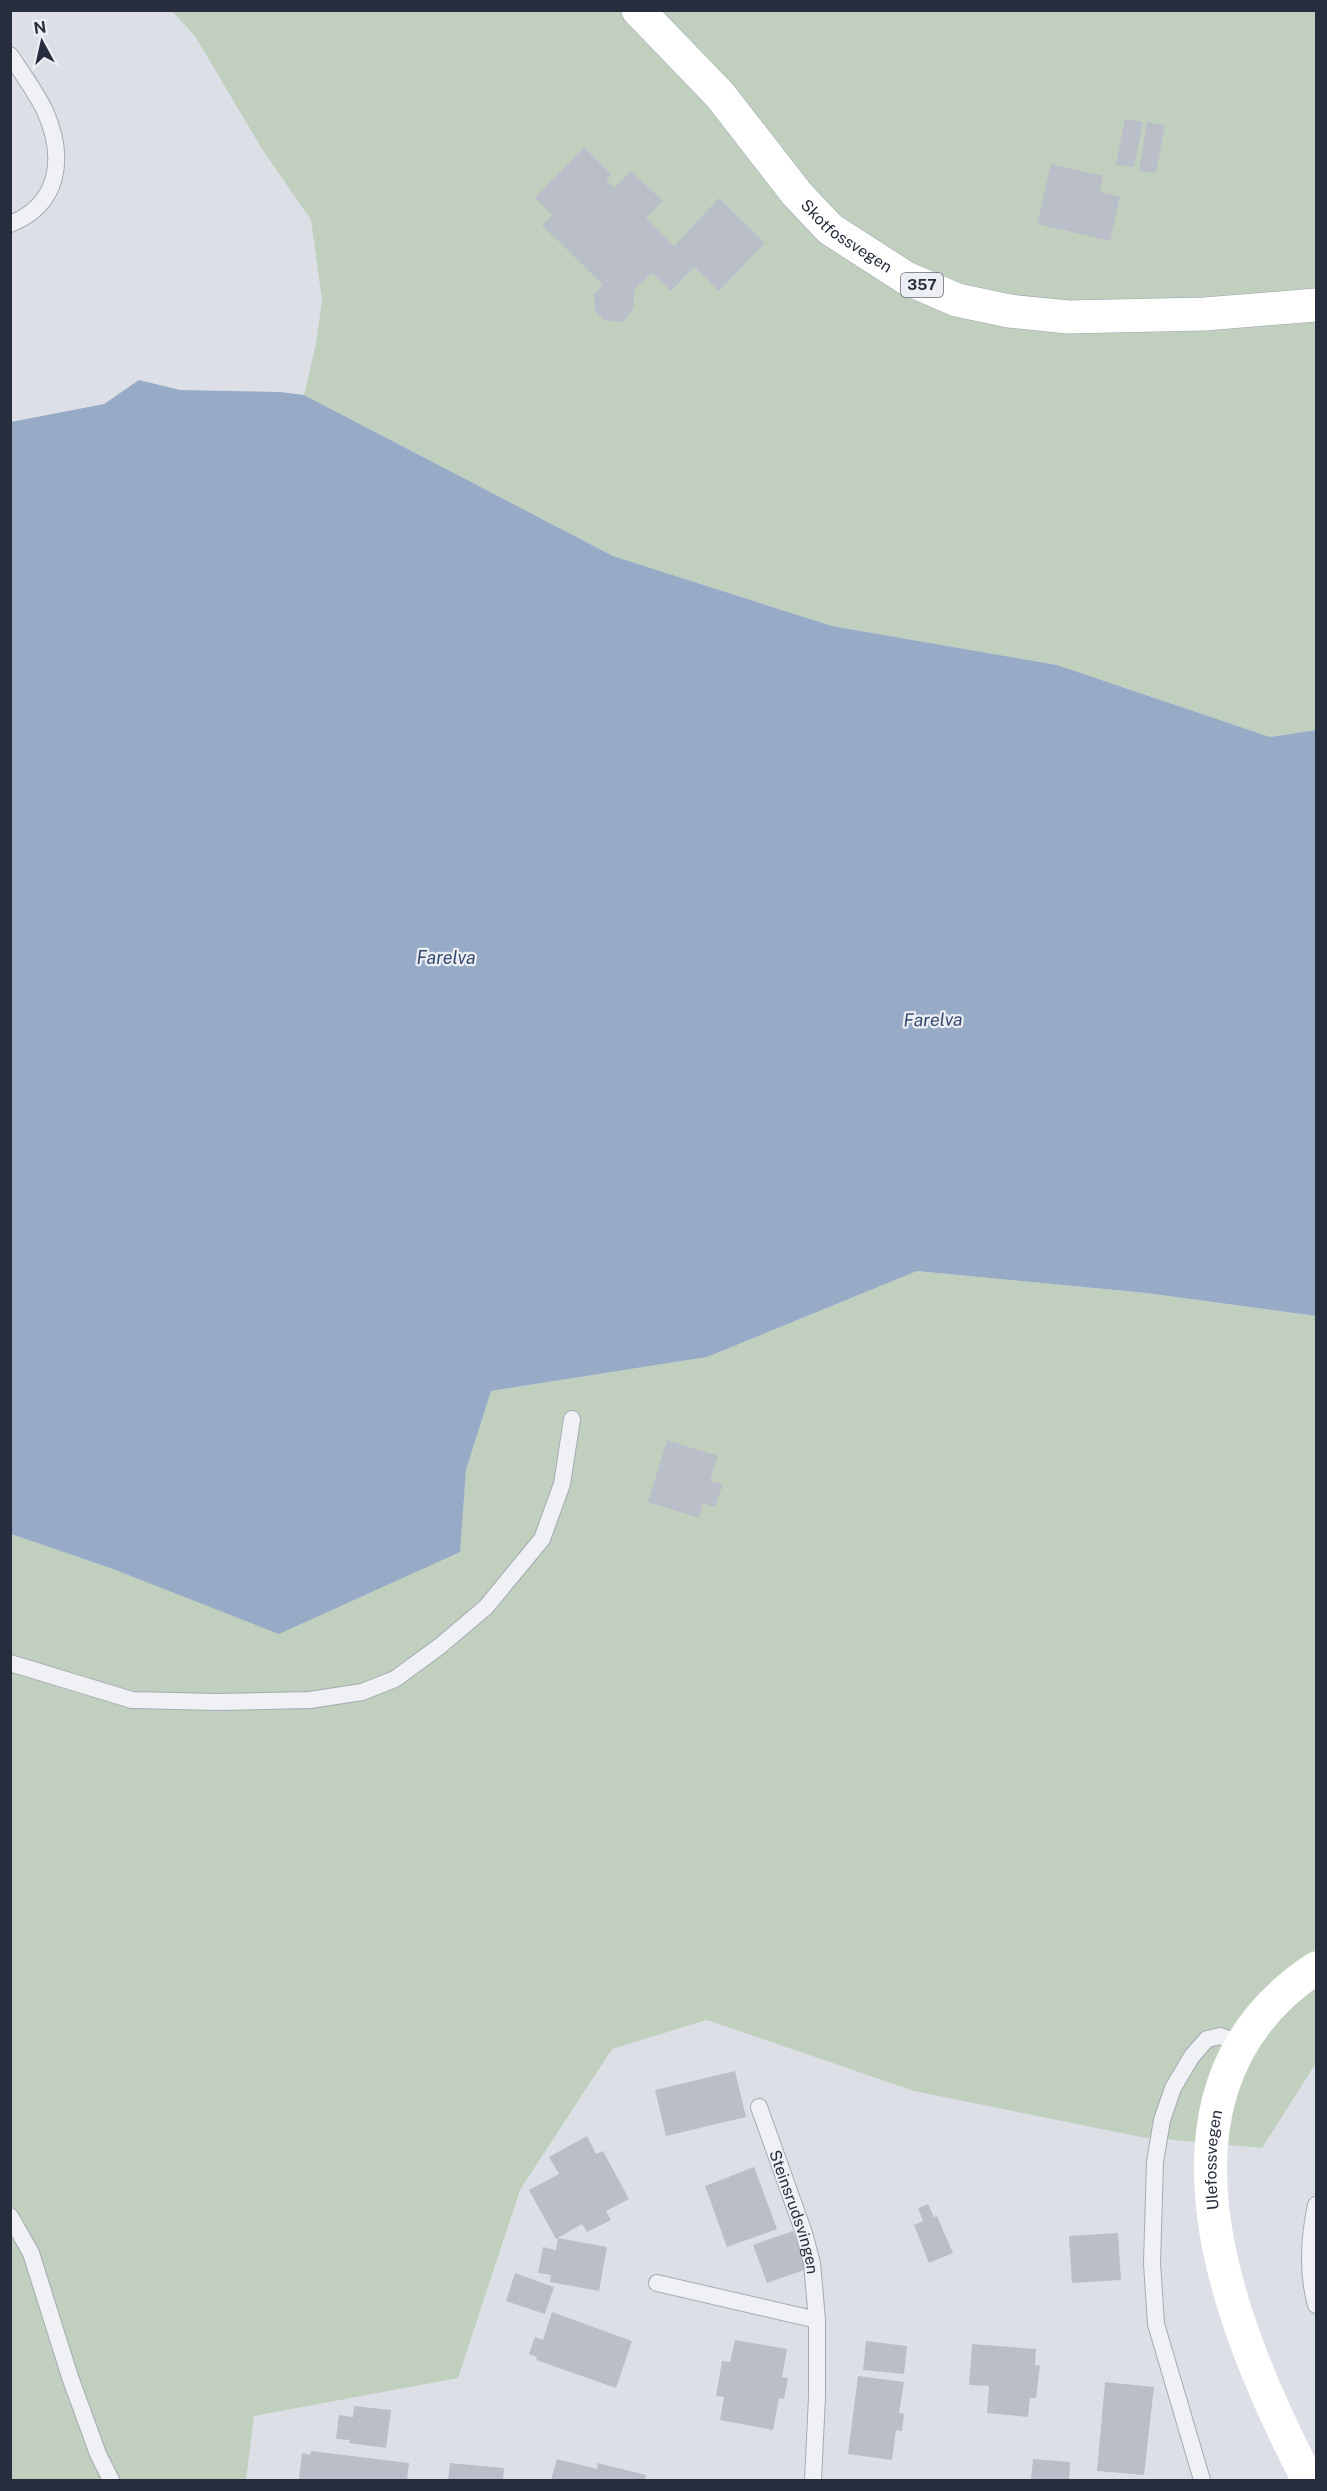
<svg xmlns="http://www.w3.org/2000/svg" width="1327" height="2491" viewBox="0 0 1327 2491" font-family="'Public Sans',sans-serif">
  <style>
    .green { fill: #c1d0be }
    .water { fill: #97abc6 }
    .building { fill: #babec9 }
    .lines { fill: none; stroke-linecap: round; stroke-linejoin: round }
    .lane-casing { stroke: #a5aab3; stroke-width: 18 }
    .primary-casing { stroke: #9ca3b2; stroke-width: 34 }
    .lane { stroke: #eff1f5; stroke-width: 16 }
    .secondary { stroke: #fff; stroke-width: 33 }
    .primary { stroke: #fff; stroke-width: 33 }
    .labels { text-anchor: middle; stroke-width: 4.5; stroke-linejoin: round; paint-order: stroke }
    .shield { fill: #eceef4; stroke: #616773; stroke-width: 1.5 }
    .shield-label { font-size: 15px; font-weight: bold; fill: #262d3c }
    .street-label { font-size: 16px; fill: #262d3c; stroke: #eceef4 }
    .water-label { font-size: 18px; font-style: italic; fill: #32496f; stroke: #eceef4 }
  </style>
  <rect width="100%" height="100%" fill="#dce0e6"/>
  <path class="green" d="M172,11H1316V730L1270,737L1057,665L832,626L613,556L304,395L316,344L322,300L311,220L262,149L195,36Z
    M917,1271L1146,1293L1316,1316V2063L1262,2148L1141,2137L914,2091L707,2020L612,2049L520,2190L458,2378L254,2416L246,2480H11V1534L113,1569L459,1552L466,1470L491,1391L707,1357Z"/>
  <path class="water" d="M139,380L180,390L280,392L304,395L613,556L832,626L1057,665L1270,737L1316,730V1316L1146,1293L917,1271L707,1357L491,1391L466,1470L460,1552L279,1634L113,1569L11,1534V422L104,404Z"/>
  <path class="building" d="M1125,119L1143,122L1134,167L1116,165Z
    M1147,122L1165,125L1156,173L1139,171Z
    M584,147L611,174L606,179L614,188L631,171L663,201L646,218L674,246L719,198L765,243L719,291L694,267L671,291L652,273L634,290V308L623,322L606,321L595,311L594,294L603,285L542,225L552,215L535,198Z
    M1051,164L1103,176L1100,192L1120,197L1110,241L1037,224Z
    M667,1440L718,1456L710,1481L723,1484L715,1507L703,1503L699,1518L648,1502Z
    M735,2071L746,2117L666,2136L655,2090Z
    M587,2136L596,2154L603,2151L629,2199L606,2211L611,2220L587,2232L582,2224L556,2239L529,2190L559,2174L549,2157Z
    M754,2167L777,2229L727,2247L705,2186Z
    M928,2204L934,2217L937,2216L953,2253L929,2263L914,2225L923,2221L918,2208Z
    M793,2231L807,2269L767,2283L753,2245Z
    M1118,2233L1121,2280L1072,2283L1069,2236Z
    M558,2238L607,2247L599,2291L550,2282L551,2275L538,2273L543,2247L556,2250Z
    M515,2273L554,2287L545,2314L506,2301Z
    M552,2312L632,2341L616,2388L536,2360L537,2357L529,2354L535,2337L543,2340Z
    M735,2340L787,2349L782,2377L788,2378L784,2399L779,2398L773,2430L720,2420L724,2397L716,2396L722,2361L730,2362Z
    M866,2341L907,2346L904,2374L863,2370Z
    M972,2344L1036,2349L1035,2365L1040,2366L1036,2398H1030L1028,2417L987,2413L989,2386L969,2385Z
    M858,2376L904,2382L899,2413L904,2414L902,2431L896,2430L892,2460L848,2454Z
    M1105,2382L1154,2387L1144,2475L1097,2471Z
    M354,2406L391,2410L386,2448L349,2443L350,2440L336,2439L339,2415L353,2417Z
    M311,2451L409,2463L407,2480H299L302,2453L310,2455Z
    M557,2459L597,2469L598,2463L646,2475L645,2480H551Z
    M1033,2459L1070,2462L1069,2480H1031Z
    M450,2463L504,2468L503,2480H448Z"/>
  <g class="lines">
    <defs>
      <g id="lane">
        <path d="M10,55C22,73 36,92 45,111C65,156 61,204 10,224"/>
        <path d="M10,1663L132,1700L217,1702L310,1700L362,1692L395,1679L440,1646L486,1607L542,1539L562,1484L572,1419"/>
        <path id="s1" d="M759,2107L804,2233L812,2263L817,2320V2397L813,2480"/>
        <path d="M1316,2205C1309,2238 1307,2273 1316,2305"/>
        <path d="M10,2216L31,2253L70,2377L98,2454L111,2480"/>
        <path d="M657,2283L817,2320"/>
        <path d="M1202,2480L1156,2324L1152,2263L1155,2162L1162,2120L1173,2088L1192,2056L1207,2039L1220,2036L1241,2044"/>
      </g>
      <g id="primary">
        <path id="s3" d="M638,10L720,95L797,194L830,229L906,278L957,300L1009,311L1068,317L1205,314L1316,305"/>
      </g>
    </defs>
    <use href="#lane" class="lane-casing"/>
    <use href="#primary" class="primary-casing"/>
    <use href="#lane" class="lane"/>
    <path class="secondary" id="s2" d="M1308,2480C1228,2325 1132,2089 1316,1968"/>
    <use href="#primary" class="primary"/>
  </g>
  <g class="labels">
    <rect class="shield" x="901" y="273" width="42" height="24" rx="4.5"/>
    <g class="shield-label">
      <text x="922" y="290">357</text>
    </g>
    <g class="street-label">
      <text dy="6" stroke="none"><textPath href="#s3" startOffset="309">Skotfossvegen</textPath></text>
      <text dy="6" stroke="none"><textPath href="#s2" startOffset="338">Ulefossvegen</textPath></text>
      <text dy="6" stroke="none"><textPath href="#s1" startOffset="111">Steinsrudsvingen</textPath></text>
    </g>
    <g class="water-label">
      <text x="446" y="964">Farelva</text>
      <text transform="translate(933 1020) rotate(-1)" y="6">Farelva</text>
    </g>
  </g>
  <rect width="1327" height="2491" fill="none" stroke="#262d3c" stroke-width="24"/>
  <g transform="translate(42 42) rotate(352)" stroke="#eceef4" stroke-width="4.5" paint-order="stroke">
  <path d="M0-4.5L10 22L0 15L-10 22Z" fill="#262d3c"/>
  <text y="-9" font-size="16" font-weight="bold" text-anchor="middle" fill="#262d3c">N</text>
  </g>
</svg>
